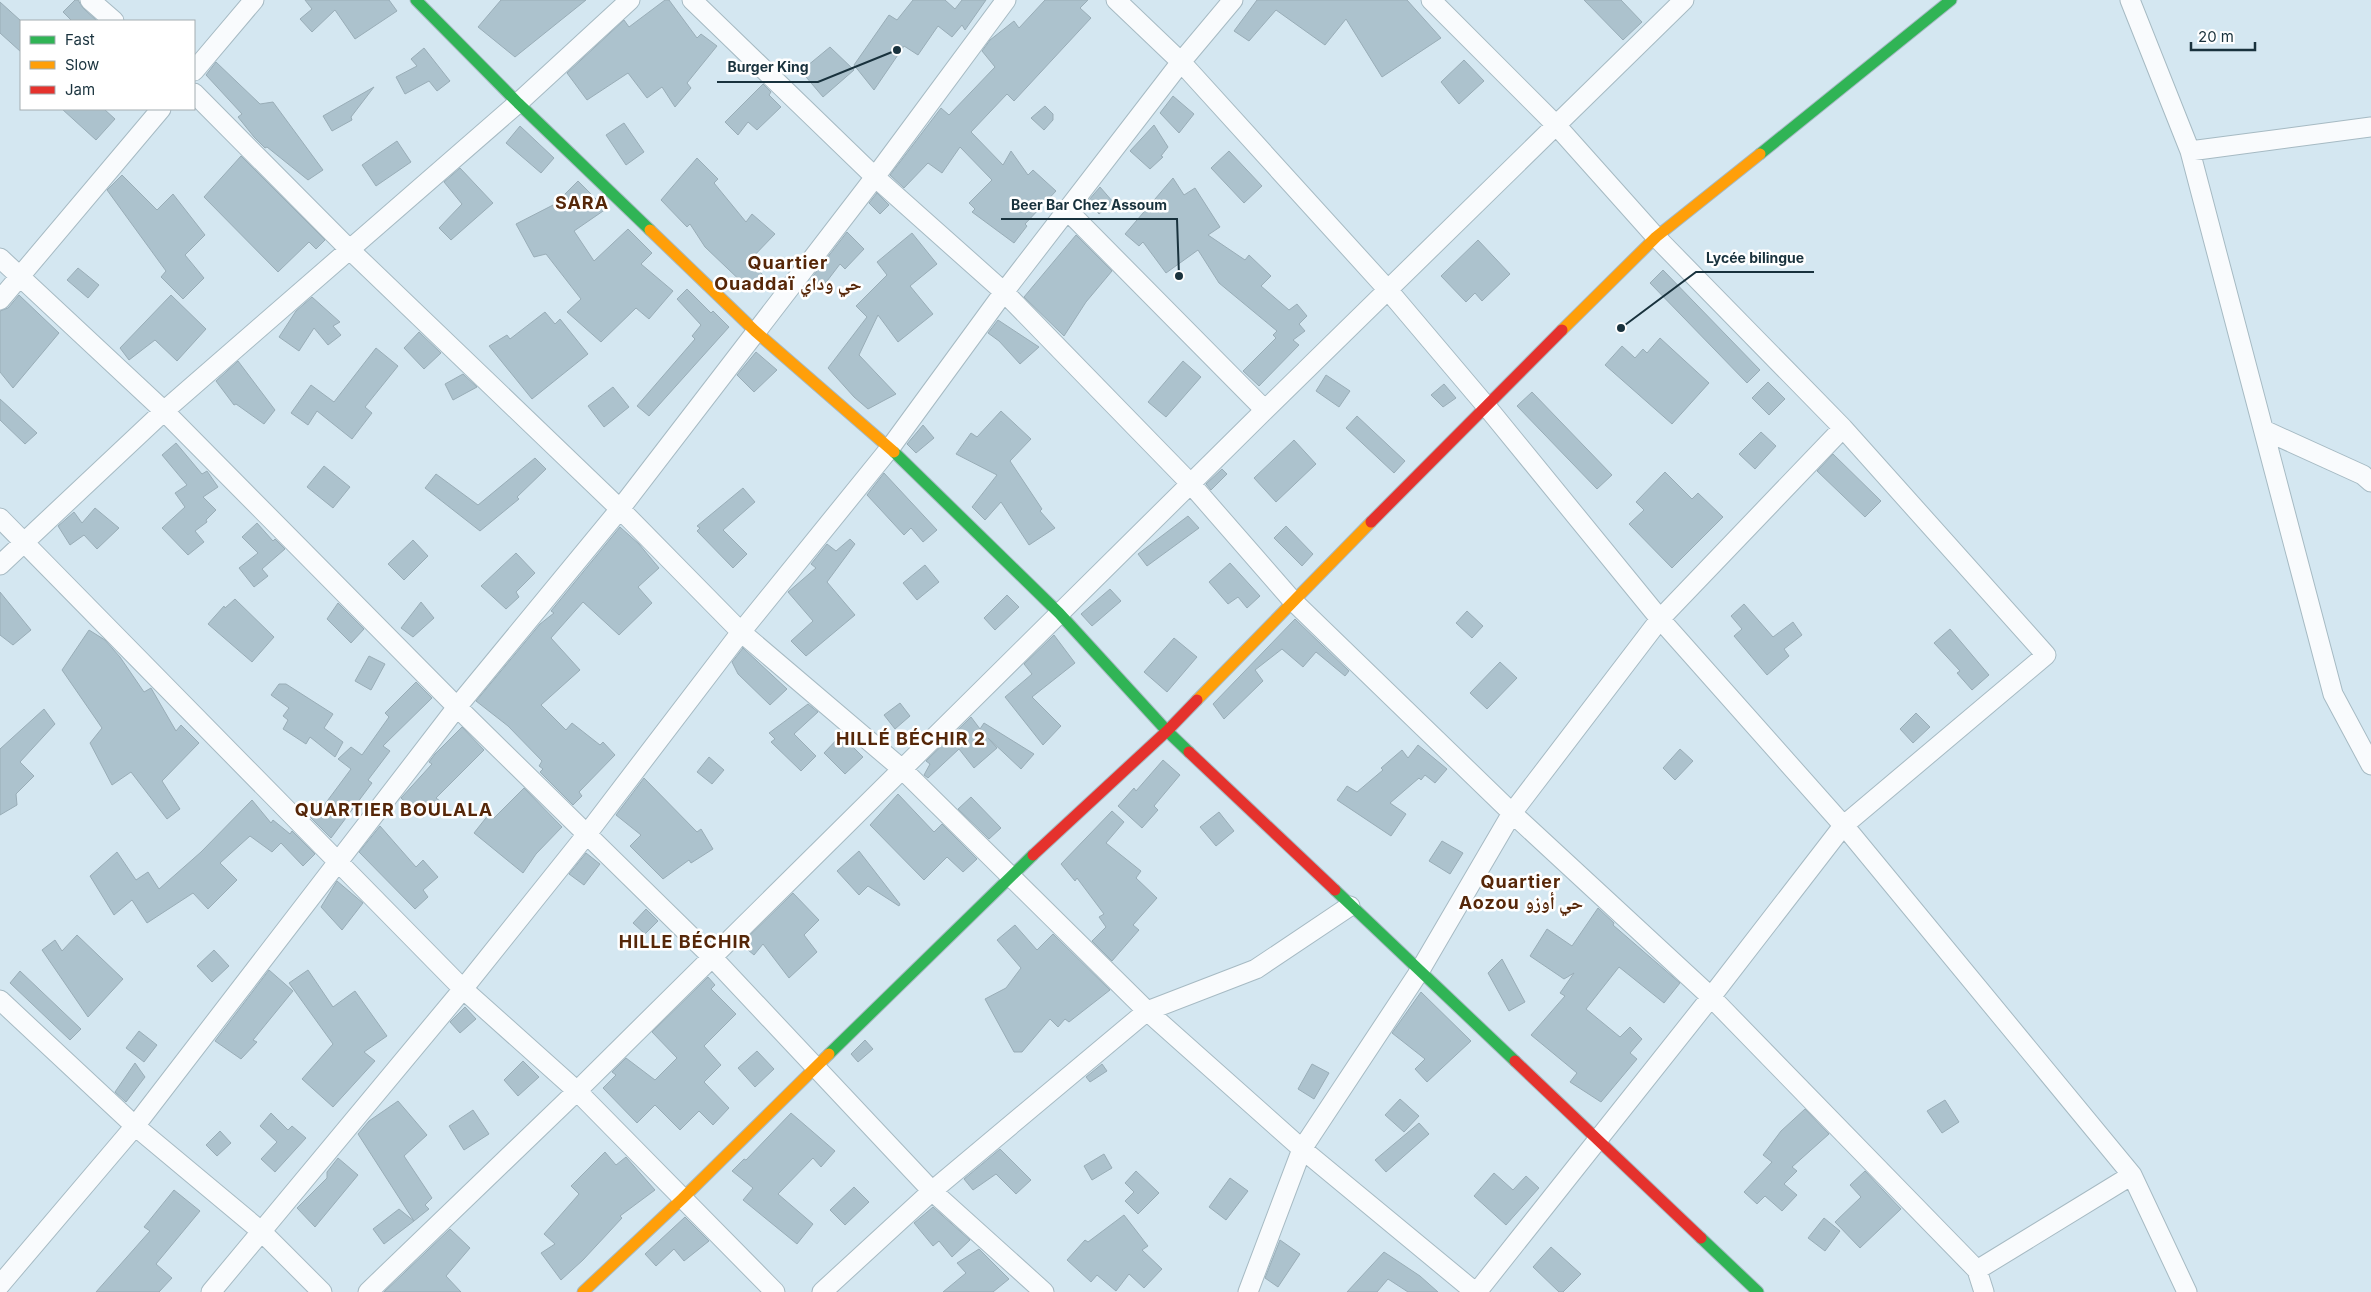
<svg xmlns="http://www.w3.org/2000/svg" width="2371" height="1292" viewBox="0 0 2371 1292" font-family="Inter,'Noto Naskh Arabic',sans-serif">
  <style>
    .building { fill: #acc2cd; stroke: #99adb7 }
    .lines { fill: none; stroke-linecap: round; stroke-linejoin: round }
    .street-casing { stroke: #a6bac3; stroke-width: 21 }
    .fast-casing { stroke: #a6bac3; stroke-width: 13 }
    .slow-casing { stroke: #a6bac3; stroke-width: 13 }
    .jam-casing { stroke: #a6bac3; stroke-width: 13 }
    .street { stroke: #f9fbfd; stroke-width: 19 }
    .fast { stroke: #30b455; stroke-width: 11 }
    .slow { stroke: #ff9f0a; stroke-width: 11 }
    .jam { stroke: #e5322d; stroke-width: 11 }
    .labels { text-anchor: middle; stroke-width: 5; stroke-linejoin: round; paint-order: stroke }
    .district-label { font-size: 18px; font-weight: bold; letter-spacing: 1px; fill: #562709; stroke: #fff }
    .leader { fill: none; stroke: #19323d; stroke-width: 2 }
    .callout-dot { fill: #19323d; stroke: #fff; stroke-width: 2 }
    .callout-label { font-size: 14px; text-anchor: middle; font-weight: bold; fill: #19323d; stroke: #fff; stroke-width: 5; stroke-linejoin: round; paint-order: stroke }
  </style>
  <rect width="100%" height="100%" fill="#d4e7f1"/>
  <path class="building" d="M75,0H78L83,8L97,21H72L63,12Z
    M305,0H389L397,11L355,39L335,10L312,32L300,19L312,9Z
    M501,0H586L515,57L478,27Z
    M665,0H669L697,38L701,34L717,46L687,83L691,88L675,107L662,87L647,98L628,73L587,100L567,73L624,20L629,27Z
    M913,0H945L955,9L962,0H986L965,30L962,25L952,37L938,26L918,55L904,46L874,90L854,65L889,15L897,20Z
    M1045,0H1088L1080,8L1091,18L1014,101L1007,94L971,132L1003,165L1011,151L1028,175L1033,170L1056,191L1025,224L1027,226L1014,243L972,212L975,209L969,203L992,180L960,147L942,173L928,163L904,188L890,175L941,108L949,115L995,67L982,51L990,40L1014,21L1019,28Z
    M1257,0H1407L1441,38L1382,77L1346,19L1325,45L1276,10L1249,41L1234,31Z
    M1584,0H1621L1642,22L1623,40Z
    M0,2L21,21V52L0,33Z
    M830,47L854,70L823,97L801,71Z
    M424,48L450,81L437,91L429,81L405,94L396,77L417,66L411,59Z
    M1464,60L1484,81L1459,104L1441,82Z
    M216,62L260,104L273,102L323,170L308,180L267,147L265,148L254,137L238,117L242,114L206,75Z
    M763,84L771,92L769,95L781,107L757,130L748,122L738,135L725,122Z
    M374,87L351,117L352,120L332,131L323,116Z
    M1173,96L1194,114L1179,133L1160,113Z
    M1045,106L1053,114V120L1044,130L1031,118Z
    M62,109H104L115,119L96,140Z
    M624,123L644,152L626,165L606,135Z
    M1154,125L1168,147L1161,156L1163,157L1150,169L1130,151Z
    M520,126L554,158L541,173L506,143Z
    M397,141L411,162L376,186L362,165Z
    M1229,151L1262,186L1244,203L1211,168Z
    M241,156L325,240L316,249L309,242L278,272L204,197Z
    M697,158L718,179L714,183L746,222L752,214L775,234L749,261L763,275L749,289L705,247L690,224L687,227L661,200Z
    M460,168L493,203L451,240L439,228L462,204L444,182Z
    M122,175L157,210L173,194L205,235L185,255L204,278L183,299L161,277L166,271L107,190Z
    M1173,178L1184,195L1195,188L1220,227L1208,235L1245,260L1249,255L1271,276L1261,286L1289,310L1297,304L1307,316L1299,324L1305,331L1293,340L1299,345L1259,386L1243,371L1276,338L1273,335L1277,331L1219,283L1198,250L1166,273L1143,242L1139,246L1125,234Z
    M578,181L606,209L574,231L594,261L628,229L652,253L641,264L673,291L649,319L636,308L601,342L567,312L581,299L546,254L534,257L516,224L555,204Z
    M1100,187L1113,202L1099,214L1088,201Z
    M877,193L889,205L880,214L869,203Z
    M847,232L864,249L845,269L840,264L821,289L810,280Z
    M912,233L937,264L910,286L933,314L898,342L878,315L859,355L896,394L868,409L854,397L828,368L867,317L856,306L887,275L877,262Z
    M1076,235L1112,271L1086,302L1064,336L1024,297Z
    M1478,240L1510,274L1482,301L1475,293L1466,302L1441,276Z
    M78,268L99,285L88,298L67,280Z
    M1663,270L1760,370L1747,383L1650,283Z
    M687,289L711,313L713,311L729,327L649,416L637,406L695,339L692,336L701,325L677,299Z
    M19,295L59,333L13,388L0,372V311L8,308Z
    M171,295L206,329L177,361L155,340L129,360L120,348Z
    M312,297L340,322L333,326L341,335L328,345L314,328L299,351L279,337L296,311Z
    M545,312L555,324L560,319L588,354L532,399L489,346L507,335L510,339Z
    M998,320L1039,347L1020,364L999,341L988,333Z
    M419,332L441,353L424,369L404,348Z
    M1660,338L1709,383L1672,424L1605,365L1622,346L1635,358L1643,349L1647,353Z
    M376,348L398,366L365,407L372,413L352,439L317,411L308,425L291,413L311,385L334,402Z
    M756,352L777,370L754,392L737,375Z
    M238,361L275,410L264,424L236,404L234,405L216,381Z
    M1183,361L1201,377L1166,417L1148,402Z
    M463,374L477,387L453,400L445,384Z
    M1326,375L1350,391L1339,407L1316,391Z
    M1768,382L1785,399L1769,415L1752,398Z
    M1444,384L1456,398L1443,407L1431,395Z
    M613,387L629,407L604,427L588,406Z
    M1532,392L1612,475L1597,489L1517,406Z
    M0,399L37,433L25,444L0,420Z
    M1001,411L1031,439L1010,461L1042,509L1040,511L1055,528L1029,545L1001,502L985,520L972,507L997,475L956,454L971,433L977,437Z
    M1357,416L1405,461L1394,473L1346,428Z
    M923,425L934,438L916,453L907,444Z
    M1761,432L1776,446L1755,469L1739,454Z
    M1294,440L1316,464L1276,502L1254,478Z
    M176,443L202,474L207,471L218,487L203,497L216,510L206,520L207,522L195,531L204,542L188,555L162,528L185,507L175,493L187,485L162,455Z
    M1833,454L1881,501L1865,517L1817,471Z
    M535,458L546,469L517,497L519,499L480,531L425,488L436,474L478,505Z
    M324,466L350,487L333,508L307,487Z
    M1222,469L1227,474L1211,490L1206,484Z
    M1665,472L1692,499L1698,493L1723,517L1672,568L1629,524L1644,510L1636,502Z
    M884,473L937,530L923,542L911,528L904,535L867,495Z
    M743,488L755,502L723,530L747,554L733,568L697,531L700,528L697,526Z
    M95,508L119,528L97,549L84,535L70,545L58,526L74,512L82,523Z
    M1188,516L1199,528L1147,566L1138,554Z
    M257,523L273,541L275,539L285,549L262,569L268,576L254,587L239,568L258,553L242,537Z
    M1286,526L1313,554L1302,566L1274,538Z
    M620,527L639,544L659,568L638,587L652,603L619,635L583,602L551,638L580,670L541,705L566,730L572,723L600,745L603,742L615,755L579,792L582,796L573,805L540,772L543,769L539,766L542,761L508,726L476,701L540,624L554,613L551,611Z
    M850,539L855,544L827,582L855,615L806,656L791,641L813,621L788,592L816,568L811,564L827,544L836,551Z
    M413,540L428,556L404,580L388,564Z
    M516,553L535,573L516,592L519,597L506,609L481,586Z
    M1230,563L1260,596L1247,608L1238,597L1228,604L1209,582Z
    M925,565L939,582L917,600L903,583Z
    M1110,589L1121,601L1092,626L1081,614Z
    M0,592L31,630L13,645L0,635Z
    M1007,595L1019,607L995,630L984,618Z
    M235,599L274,637L252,662L208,624L224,606L225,608Z
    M421,602L434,618L413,637L401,628Z
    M338,603L364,629L351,643L327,619Z
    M1744,604L1773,637L1793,622L1802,635L1784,649L1789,656L1767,675L1734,636L1742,629L1731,616Z
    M1467,611L1483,626L1472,638L1456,623Z
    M1295,619L1349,671L1345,676L1316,652L1303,667L1282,649L1255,670L1263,681L1224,719L1213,704Z
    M1950,629L1989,675L1972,690L1957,673L1960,671L1934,643Z
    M89,630L105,640L120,657L144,692L151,688L176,731L181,725L199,743L162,781L180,809L167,819L131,772L112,785L90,743L102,728L62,670Z
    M1054,635L1075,663L1032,697L1061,726L1043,745L1005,697L1032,674L1024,664Z
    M1174,638L1197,657L1167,692L1144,672Z
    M743,648L787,689L770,705L738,674L732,662Z
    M369,656L385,664L371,690L355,681Z
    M1500,662L1517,678L1487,709L1470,693Z
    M416,682L432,698L383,746L390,751L368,780L372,783L331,838L307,814L317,804L322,808L351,769L338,759L351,747L362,755L389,717L385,713Z
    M279,684H286L333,714L324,728L343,742L335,757L310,737L306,744L283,729L288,720L283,716L289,708L271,695Z
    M900,703L910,716L895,729L884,715Z
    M808,704L818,712L794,734L816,756L801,771L771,742L775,739L769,733Z
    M44,709L55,724L20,762L34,776L16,794L17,805L0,815V749Z
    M1916,713L1930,727L1913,743L1900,729Z
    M971,717L980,729L984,723L1034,754L1021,769L988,738L997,748L974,768L959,749L928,778L924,775L930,764L926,761Z
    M462,727L484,750L436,798L440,801L423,818L401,798L432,764L429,762L435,754Z
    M841,735L863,757L845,774L824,753Z
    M1418,745L1447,769L1435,783L1425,775L1421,780L1419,778L1390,803L1406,814L1391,836L1337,800L1347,786L1357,792L1383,770L1381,768L1402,750L1408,758Z
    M1680,749L1693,761L1675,780L1663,768Z
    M709,757L724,770L712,784L697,772Z
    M1163,760L1180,775L1154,806L1158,810L1142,828L1118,806L1134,788L1136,791Z
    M644,778L697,832L701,829L713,849L691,863L689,860L663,879L630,846L641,835L616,815Z
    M524,788L562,827L536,854L523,873L474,833L489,814L494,818Z
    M898,794L934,832L942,824L977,859L963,872L947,857L924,880L870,825Z
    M971,797L1001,828L989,839L958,809Z
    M252,800L271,823L273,820L290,834L292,831L315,854L303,866L281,843L272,852L250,836L220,863L237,880L208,909L193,893L147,923L132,900L114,915L90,876L117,852L136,880L148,872L159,889L201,852Z
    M1112,811L1124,822L1106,843L1141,871L1136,878L1157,898L1133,925L1139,930L1112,961L1092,941L1106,927L1099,917L1104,914L1077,878L1075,881L1061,864Z
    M1219,812L1234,831L1216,846L1200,827Z
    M380,826L416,867L423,860L438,877L423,890L428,897L415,909L359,852Z
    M1442,841L1463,853L1450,874L1429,861Z
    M859,851L900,904L899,906L868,886L859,895L837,871Z
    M586,853L600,864L584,885L569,874Z
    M337,881L363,903L342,930L321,907Z
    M793,893L819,920L804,935L817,952L789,978L763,944L754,955L741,944Z
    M1598,908L1614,923L1613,925L1680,983L1664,1003L1619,967L1586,1009L1620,1037L1630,1027L1642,1039L1630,1053L1637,1059L1601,1102L1570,1082L1577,1073L1531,1035L1565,996L1560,993L1574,973L1564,979L1530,956L1547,929L1572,946Z
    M646,909L658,921L645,934L633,923Z
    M1015,925L1037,950L1053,934L1110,990L1069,1022L1065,1019L1058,1027L1050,1019L1022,1052H1014L985,999L1006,988L1021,968L997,940Z
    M77,935L123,979L88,1017L42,950L55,940L62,951Z
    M214,950L229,966L212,982L197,966Z
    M1502,959L1525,1002L1509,1011L1488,973Z
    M269,970L293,991L253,1040L257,1042L241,1059L215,1041Z
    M308,970L333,1007L355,991L387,1036L364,1052L375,1061L333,1107L302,1079L333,1044L289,983Z
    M20,971L81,1029L70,1040L10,983Z
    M708,977L715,985L711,989L736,1014L704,1046L721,1065L704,1082L729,1108L713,1125L699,1111L680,1130L655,1105L637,1123L603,1088L616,1075L612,1072L626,1058L655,1080L677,1058L652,1032Z
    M1421,992L1471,1041L1427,1082L1415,1069L1425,1059L1392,1033Z
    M465,1007L476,1019L460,1033L450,1022Z
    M139,1031L157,1045L144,1062L126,1048Z
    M865,1040L873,1049L858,1062L851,1054Z
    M757,1051L774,1069L755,1087L738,1068Z
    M523,1061L539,1077L518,1096L504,1080Z
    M135,1063L145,1077L126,1102L115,1092Z
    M1102,1064L1107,1071L1090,1082L1086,1077Z
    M1312,1064L1329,1073L1314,1099L1298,1089Z
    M1400,1099L1419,1116L1404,1132L1385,1115Z
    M1945,1100L1959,1122L1942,1133L1927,1111Z
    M398,1101L427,1135L404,1156L432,1198L425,1205L429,1209L414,1221L358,1134L369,1121Z
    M1805,1109L1829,1134L1792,1167L1797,1171L1784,1184L1797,1195L1782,1211L1765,1196L1757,1204L1744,1192L1772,1162L1763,1155L1781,1131Z
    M473,1110L489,1134L464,1150L449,1126Z
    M271,1113L288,1130L292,1126L306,1138L275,1172L261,1159L277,1142L260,1126Z
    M791,1113L835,1151L821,1167L813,1158L778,1194L813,1224L797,1244L743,1200L753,1188L732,1171L744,1159L746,1160Z
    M1419,1123L1429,1134L1386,1172L1375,1160Z
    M220,1131L231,1143L217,1156L206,1145Z
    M1000,1149L1031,1180L1016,1194L996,1174L973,1190L964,1179Z
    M605,1152L616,1165L626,1157L655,1190L620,1216L622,1218L583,1260L561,1280L541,1253L555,1244L544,1234L579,1194L571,1186Z
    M1104,1154L1112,1168L1092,1180L1084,1166Z
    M338,1158L358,1175L315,1227L297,1208L327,1178V1172Z
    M1136,1171L1159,1193L1138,1214L1125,1201L1134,1192L1125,1183Z
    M1865,1171L1901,1209L1860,1248L1835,1222L1861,1197L1850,1185Z
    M1494,1173L1513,1190L1526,1176L1539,1188L1506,1225L1474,1196Z
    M1230,1178L1248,1191L1226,1220L1209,1207Z
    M854,1187L869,1202L845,1225L830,1210Z
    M174,1190L200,1211L156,1264L172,1278L159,1292H96L150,1231L144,1227Z
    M933,1207L970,1240L952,1257L939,1241L933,1246L914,1223Z
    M399,1209L414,1221L384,1244L373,1229Z
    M1124,1215L1148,1246L1142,1250L1162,1269L1144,1288L1129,1274L1116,1291L1097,1275L1091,1282L1067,1260L1085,1240L1088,1242Z
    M685,1217L709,1241L684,1261L674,1249L656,1266L645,1254Z
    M1824,1218L1840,1231L1825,1251L1808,1238Z
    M450,1229L470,1248L446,1276L461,1292H384Z
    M1280,1240L1300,1254L1278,1287L1265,1278Z
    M1551,1247L1581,1274L1563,1292H1559L1533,1267Z
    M979,1249L1009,1279L993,1292H943L966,1273L957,1263Z
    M1384,1252L1420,1276L1438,1292H1408L1388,1279L1377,1292H1347Z"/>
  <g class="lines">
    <defs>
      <path id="street" d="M90,0L114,21
        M692,0L875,177L1004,292L1190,483L1292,600L1512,813L1711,997L1977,1270L1984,1292
        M1116,0L1181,62L1388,290L1487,407L1660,619L1851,834L2132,1175L2187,1292
        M1431,0L1556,125L1656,237L1843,428L2046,655L1843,826L1711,997L1477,1292
        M2130,0L2190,151L2333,694L2371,765
        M194,71L254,0
        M194,93L350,250L620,509L741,632L902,769L1147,1011L1302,1149L1475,1292
        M2190,151L2371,127
        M1068,211L1265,410
        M0,258L164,411L457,707L712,957L932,1191L1044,1292
        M0,300L161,109
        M2264,430L2363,475L2371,482
        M0,518L463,989L577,1091L775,1292
        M0,565L164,411L518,103L630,0
        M0,1000L135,1126L262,1232L322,1292
        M1977,1270L2132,1175
        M0,1285L135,1126L457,707L620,509L875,177L1006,0
        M211,1292L463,989L587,834L741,632L890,448L1004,292L1181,62L1233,0
        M368,1292L577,1091L1265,410L1684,0
        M822,1292L932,1191L1147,1011L1256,969L1350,906
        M1248,1292L1302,1149L1419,972L1512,813L1660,619L1843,428"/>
      <path id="fast" d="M416,0L518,103L650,230
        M1760,154L1951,0
        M894,452L1059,613L1167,731L1189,752
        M1335,890L1515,1061
        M829,1054L1033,855
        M1701,1238L1758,1292"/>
      <path id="slow" d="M650,230L755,331L894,452
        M1562,330L1656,237L1760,154
        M1197,700L1371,522
        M583,1292L682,1199L829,1054"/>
      <path id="jam" d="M1371,522L1562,330
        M1189,752L1335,890
        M1033,855L1167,731L1197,700
        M1515,1061L1701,1238"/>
    </defs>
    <use href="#street" class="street-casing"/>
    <use href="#fast" class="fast-casing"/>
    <use href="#slow" class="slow-casing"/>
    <use href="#jam" class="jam-casing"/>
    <use href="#street" class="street"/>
    <use href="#fast" class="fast"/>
    <use href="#slow" class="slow"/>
    <use href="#jam" class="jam"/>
  </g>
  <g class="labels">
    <g class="district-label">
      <text x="582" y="209">SARA</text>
      <text x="788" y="269">Quartier<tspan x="788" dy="21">Ouaddaï حي وداي</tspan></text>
      <text x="911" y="745">HILLÉ BÉCHIR 2</text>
      <text x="394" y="816">QUARTIER BOULALA</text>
      <text x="1521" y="888">Quartier<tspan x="1521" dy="21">Aozou حي أوزو</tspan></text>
      <text x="685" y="948">HILLE BÉCHIR</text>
    </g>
  </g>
  <path class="leader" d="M897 50L818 82H717M1179 276L1177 219H1001M1621 328L1696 272H1814"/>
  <g class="callout-dot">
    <circle cx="897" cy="50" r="5"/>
    <circle cx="1179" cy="276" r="5"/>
    <circle cx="1621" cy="328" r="5"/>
  </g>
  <g class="callout-label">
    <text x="768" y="72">Burger King</text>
    <text x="1089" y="210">Beer Bar Chez Assoum</text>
    <text x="1755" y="263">Lycée bilingue</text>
  </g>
  <rect x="20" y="20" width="175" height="90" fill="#ffffff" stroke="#a3adb1"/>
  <rect x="30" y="36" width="25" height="8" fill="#30b455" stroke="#a3adb1"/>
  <text x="65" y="45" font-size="15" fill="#19323d">Fast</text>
  <rect x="30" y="61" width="25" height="8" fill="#ff9f0a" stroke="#a3adb1"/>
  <text x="65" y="70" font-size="15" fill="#19323d">Slow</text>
  <rect x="30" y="86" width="25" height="8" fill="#e5322d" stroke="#a3adb1"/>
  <text x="65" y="95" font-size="15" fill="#19323d">Jam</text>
  <path d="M2191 42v8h64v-8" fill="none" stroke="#19323d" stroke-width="2.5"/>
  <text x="2198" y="42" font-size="15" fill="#19323d" stroke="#ffffff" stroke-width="4" paint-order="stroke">20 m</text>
</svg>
